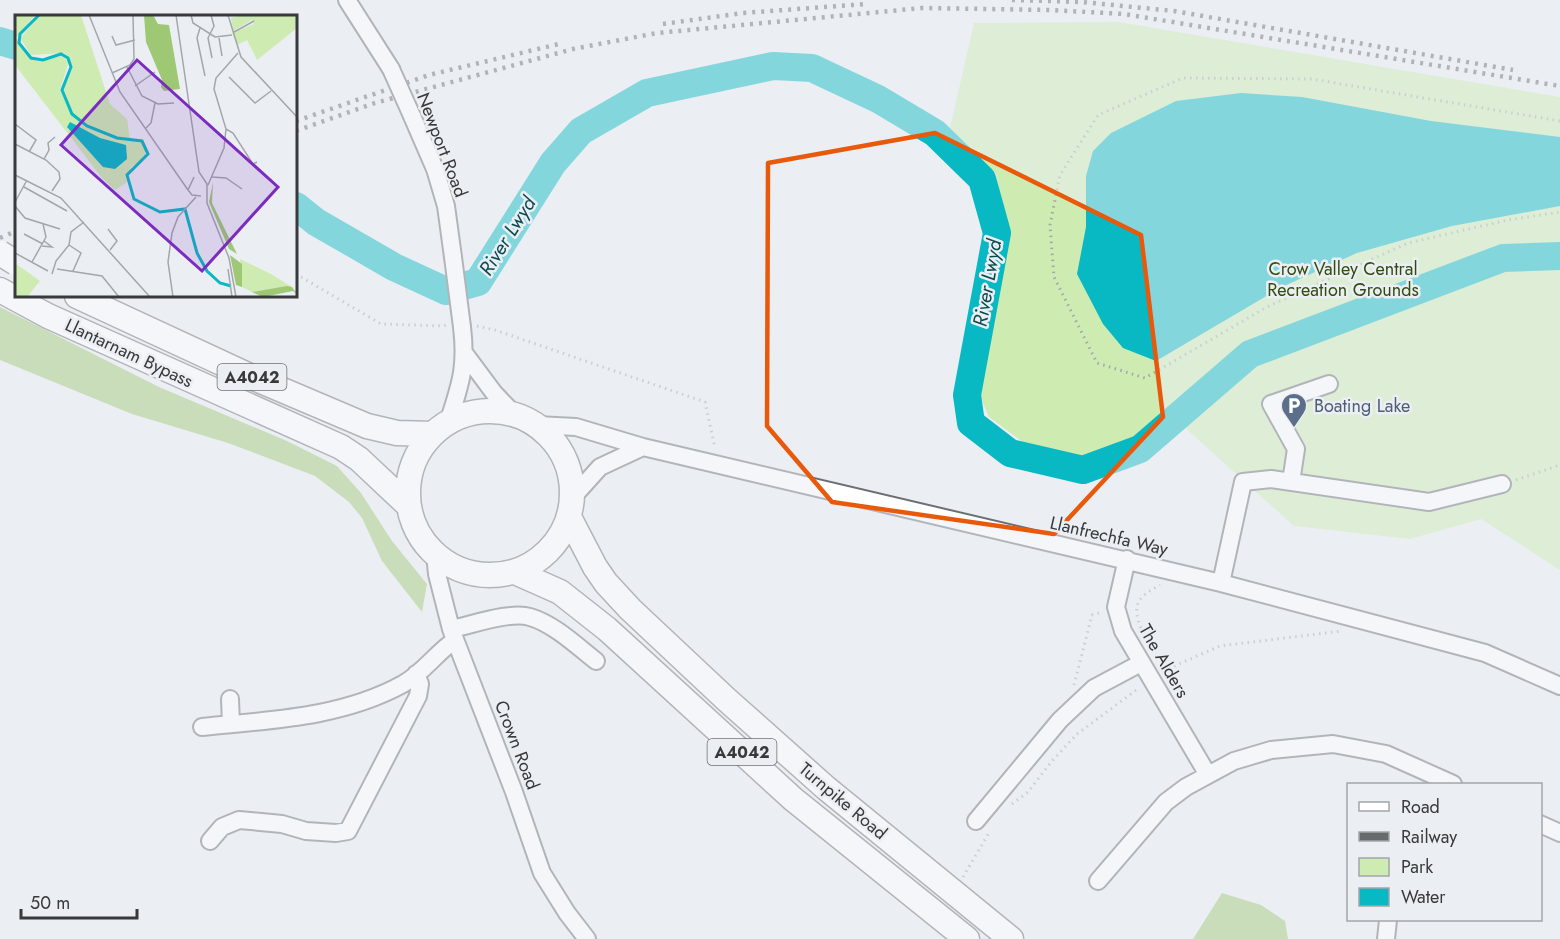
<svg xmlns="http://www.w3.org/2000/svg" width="1560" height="939" viewBox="0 0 1560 939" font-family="Jost,sans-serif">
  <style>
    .green { fill: #ceebb2 }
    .forest { fill: #9fc874 }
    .water { fill: #08b8c2 }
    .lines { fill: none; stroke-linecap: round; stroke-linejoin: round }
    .river { stroke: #08b8c2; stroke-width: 28 }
    .minor-casing { stroke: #6c6f74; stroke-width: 20 }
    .highway-casing { stroke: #6c6f74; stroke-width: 27 }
    .path { stroke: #a4a7ab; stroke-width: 3; stroke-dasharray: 1.5 4.5; stroke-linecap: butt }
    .minor { stroke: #fff; stroke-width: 16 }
    .highway { stroke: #fff; stroke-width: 24 }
    .rail { stroke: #686b6e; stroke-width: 4.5; stroke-dasharray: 3 6; stroke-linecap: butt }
    .minor-bridge-casing { stroke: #6c6f74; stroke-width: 20; stroke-linecap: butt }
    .highway-bridge-casing { stroke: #6c6f74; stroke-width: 27; stroke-linecap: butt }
    .minor-bridge { stroke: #fff; stroke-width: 16 }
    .highway-bridge { stroke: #fff; stroke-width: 24 }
    .marked { fill: none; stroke: #e8590c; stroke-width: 4.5; stroke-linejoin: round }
    .labels { text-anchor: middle; stroke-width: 5; stroke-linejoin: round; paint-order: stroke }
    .shield { fill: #ebeff4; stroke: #6d7072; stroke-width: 1.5 }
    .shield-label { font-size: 16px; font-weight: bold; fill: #37393b }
    .street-label { font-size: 18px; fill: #37393b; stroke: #ebeff4 }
    .park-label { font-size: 18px; fill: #314b0e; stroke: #ebeff4 }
    .service-label { font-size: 18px; fill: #4e5e75; stroke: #ebeff4; text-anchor: start }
    .water-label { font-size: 20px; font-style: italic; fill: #094b4f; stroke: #ebeff4 }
    .inset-river { fill: none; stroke: #08b8c2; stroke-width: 3 }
    .inset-road { fill: none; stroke: #a3a6aa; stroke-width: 1.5 }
    .view { fill: #7b2cbf; fill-opacity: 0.15; stroke: #7b2cbf; stroke-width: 3 }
    .inset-edge { fill: none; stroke: #37393b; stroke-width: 3 }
  </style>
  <rect width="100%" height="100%" fill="#ebeff4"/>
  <path class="green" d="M1119,22L1560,97V570L1481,519L1410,539L1294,526L1171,415L1134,446L1085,464L1028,446L989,417L977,389L1007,248L996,174L950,128L974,23Z"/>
  <path class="forest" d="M0,307L159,387L287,441L337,466L361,493L392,541L427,584L422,612L382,561L362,518L349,502L315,476L228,443L132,414L0,360Z
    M1222,893L1261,905L1285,921L1288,939H1193Z"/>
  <path class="water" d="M1241,93L1302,97L1431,121L1560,137V206L1452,226L1357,253L1282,287L1156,361L1123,348L1103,324L1077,274L1086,227V176L1093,151L1111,133L1176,101Z"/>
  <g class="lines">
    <path class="river" d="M0,41L16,46
      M296,206L316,222L394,267L446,291L478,282L553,163L581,131L647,93L773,66L812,68L878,99L935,133L982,179L997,233L967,395L971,423L1010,453L1083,470L1140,449L1250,354L1503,258L1560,256"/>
    <defs>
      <path id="minor" d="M347,0L391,69
        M412,116L435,169L446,206L453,257
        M465,354L494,393L514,414
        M448,423C460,385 467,368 462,327
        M536,425L576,427L643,447L1221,583L1485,653L1560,686
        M1291,482L1296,449L1271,404L1329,384
        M573,497L600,467L643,447
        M435,554L437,574L451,629L514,792L542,873L567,913L587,939
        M1127,559L1116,607L1123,631L1208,775
        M1221,583L1243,482L1271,479L1429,502L1502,484
        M451,629C472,625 510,611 530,617C554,624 577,646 596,661
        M230,699L231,724
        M202,727C270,720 341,718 403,684C423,673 436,653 455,640
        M976,821L1060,720L1094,688L1141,663
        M1540,824L1560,833
        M210,841L222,827L239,820L282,824L306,831L336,833L348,831L418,696L420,684L416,674
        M1098,881L1166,802L1186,787L1234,761L1271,750L1333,744L1386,754L1453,784
        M1386,939L1388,920"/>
      <path id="highway" d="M0,290L48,316L341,447L359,459L409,506
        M77,296L254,378L367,426L397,433L433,434
        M408 493a82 82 0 1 1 164 0a82 82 0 1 1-164 0Z
        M569,517L595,567L606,583L630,609L727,700L826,788L1011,939
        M515,572L560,592L607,629L793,799L967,939"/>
    </defs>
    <use href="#minor" class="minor-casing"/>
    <use href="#highway" class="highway-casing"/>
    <path class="path" d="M1560,121L1312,79L1183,78L1098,115L1060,175L1050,225L1054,277L1097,363L1145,378L1267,307L1408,243L1508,220L1560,212
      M296,274L381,324L444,326L448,324
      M477,326L495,330L705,402L715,448
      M1516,480L1560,465
      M1141,628C1131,604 1139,596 1160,585
      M1164,668L1165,670L1220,646L1342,631
      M1074,685L1092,615L1102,612
      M1012,804L1028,792L1052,761L1077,734L1139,688
      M963,877L990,831"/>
    <use href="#minor" class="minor"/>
    <use href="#highway" class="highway"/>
    <path class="rail" d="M1012,0L1082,2L1174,11L1513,70
      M663,24L743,13L866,4
      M296,121L429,75L563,43
      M296,131L375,103L573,49L657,33L922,8L1051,10L1124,14L1560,86
      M0,238L16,231"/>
    <defs>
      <path id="minor-bridge" d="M391,69L412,116
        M453,257L462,327"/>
      <path id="highway-bridge" d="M0,253L16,263"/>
    </defs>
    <use href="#minor-bridge" class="minor-bridge-casing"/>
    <use href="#highway-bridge" class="highway-bridge-casing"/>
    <use href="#minor-bridge" class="minor-bridge"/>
    <use href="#highway-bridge" class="highway-bridge"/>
  </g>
  <path d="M0 0H1560V939H0ZM935,133L1141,235L1163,417L1054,534L832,502L767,426L768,163Z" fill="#ebeff4" fill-opacity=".55" fill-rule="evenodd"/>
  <path class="marked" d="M935,133L1141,235L1163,417L1054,534L832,502L767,426L768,163Z"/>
  <defs>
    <symbol id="parking-pin" viewBox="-11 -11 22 30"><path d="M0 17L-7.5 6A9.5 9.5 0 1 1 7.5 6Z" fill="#5c6f8a" stroke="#ebeff4"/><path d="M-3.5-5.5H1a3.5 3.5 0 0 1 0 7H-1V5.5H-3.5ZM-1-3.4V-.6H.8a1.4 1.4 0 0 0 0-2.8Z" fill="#fff"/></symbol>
  </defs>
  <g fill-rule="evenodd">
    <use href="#parking-pin" x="1279" y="391" width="30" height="40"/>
  </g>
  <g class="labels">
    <g class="shield">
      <rect x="217.5" y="364" width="69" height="26" rx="4.5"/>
      <rect x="707.5" y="739" width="69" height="26" rx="4.5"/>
    </g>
    <g class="shield-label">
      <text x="252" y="383">A4042</text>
      <text x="742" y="758">A4042</text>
    </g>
    <g class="street-label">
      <text transform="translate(442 145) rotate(69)" y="6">Newport Road</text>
      <text transform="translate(129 353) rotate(25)" y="6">Llantarnam Bypass</text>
      <text transform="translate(1109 536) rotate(13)" y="6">Llanfrechfa Way</text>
      <text transform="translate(1164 661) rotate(60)" y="6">The Alders</text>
      <text transform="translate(517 745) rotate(69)" y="6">Crown Road</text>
      <text transform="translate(843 801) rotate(40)" y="6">Turnpike Road</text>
    </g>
    <g class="park-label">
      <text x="1343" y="275">Crow Valley Central<tspan x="1343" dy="21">Recreation Grounds</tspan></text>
    </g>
    <g class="service-label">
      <text x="1314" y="412">Boating Lake</text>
    </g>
    <g class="water-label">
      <text transform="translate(507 236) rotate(-58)" y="7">River Lwyd</text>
      <text transform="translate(987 283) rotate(-80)" y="7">River Lwyd</text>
    </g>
  </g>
  <g transform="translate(15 15)">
    <rect width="282" height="282" fill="#ebeff4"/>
    <path d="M0,0H20L1,23L15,43L28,45L46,41L54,46L45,75L53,91L48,74L57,54L54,42L49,38L16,40L5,23L25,0H66L95,89L112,104L115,124L126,126L130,133V142L116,152L111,168L100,175L87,163L0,50ZM227,0H282V13L242,45L232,25L222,30L217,18L239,9L237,5L218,16L216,3ZM225,244L256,259L277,272L237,277L227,272ZM0,248L25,266L12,282H0Z" fill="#ceebb2"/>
    <path d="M129,0H138L143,9L154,10L165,74L149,76L146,72L147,65L131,27ZM198,167L197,188L222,239L214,234L194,187ZM215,240L227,249V272L221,270ZM272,271L277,272L282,279L278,276L248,282L237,277Z" fill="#9fc874"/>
    <path d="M55,107L85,123L111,130L112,144L100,154L88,152L52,112Z" fill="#08b8c2"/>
    <path class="inset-river" d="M24,0L5,19L4,28L16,43L28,45L46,39L53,43L56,52L47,75L57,99L72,111L102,123L127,126L133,139L112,160L119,184L145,197L170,194L182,238L192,256L205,268L216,271"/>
    <path class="inset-road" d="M74,0L105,77L173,175M161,0L184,157L192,169V188L214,243L221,282M176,0L178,8L200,22L217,20M196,0L199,11L193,23L197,43M213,0L226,42L282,102M185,13L182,23L190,61M219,17L239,6M97,21L101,30L120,25M204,23L207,41M112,52L127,81L143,89L159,88M97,58L115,50L119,44L118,0M214,62L240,88L256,76M120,71L140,57M0,109L21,125L14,137M130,114L136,108L140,88M211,114L218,118L238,149L242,147M0,129L31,145L44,157L45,164L37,176M29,144L34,135L33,128L40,122M0,160L46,183L135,282M179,162L173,175L177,180L186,181M197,162L211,163L227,174M193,170L209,133L211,114L199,74L201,63L223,38M9,172L52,196M0,187L12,165M0,191L10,203L45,214M93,214L102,226L95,235M9,219L28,229M54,230L66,238L58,256M27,231L37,232L29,226M0,238L33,256M17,247L31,222L28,209M42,254L87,261L104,282M213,254L217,282M37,259L41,246L54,230L56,217L69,207M158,282L153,247L157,218L163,202L181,182"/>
    <path class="view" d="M122,45L263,172L187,256L46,130Z"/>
    <rect width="282" height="282" class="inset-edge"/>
  </g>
  <rect x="1347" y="783" width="195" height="138" fill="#ebeff4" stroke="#a3a6aa" stroke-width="1.5"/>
  <rect x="1359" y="802" width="30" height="9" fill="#ffffff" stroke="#a3a6aa" stroke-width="1.5"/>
  <text x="1401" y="813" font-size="18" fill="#37393b">Road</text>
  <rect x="1359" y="832" width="30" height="9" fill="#686b6e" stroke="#a3a6aa" stroke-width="1.5"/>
  <text x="1401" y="843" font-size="18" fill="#37393b">Railway</text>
  <rect x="1359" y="858" width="30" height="18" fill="#ceebb2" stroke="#a3a6aa" stroke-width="1.5"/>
  <text x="1401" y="873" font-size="18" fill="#37393b">Park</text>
  <rect x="1359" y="888" width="30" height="18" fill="#08b8c2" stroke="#a3a6aa" stroke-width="1.5"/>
  <text x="1401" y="903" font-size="18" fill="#37393b">Water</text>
  <path d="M21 909v9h116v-9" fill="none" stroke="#37393b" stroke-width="3"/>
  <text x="30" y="909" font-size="18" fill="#37393b" stroke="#ebeff4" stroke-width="4.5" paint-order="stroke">50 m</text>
</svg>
